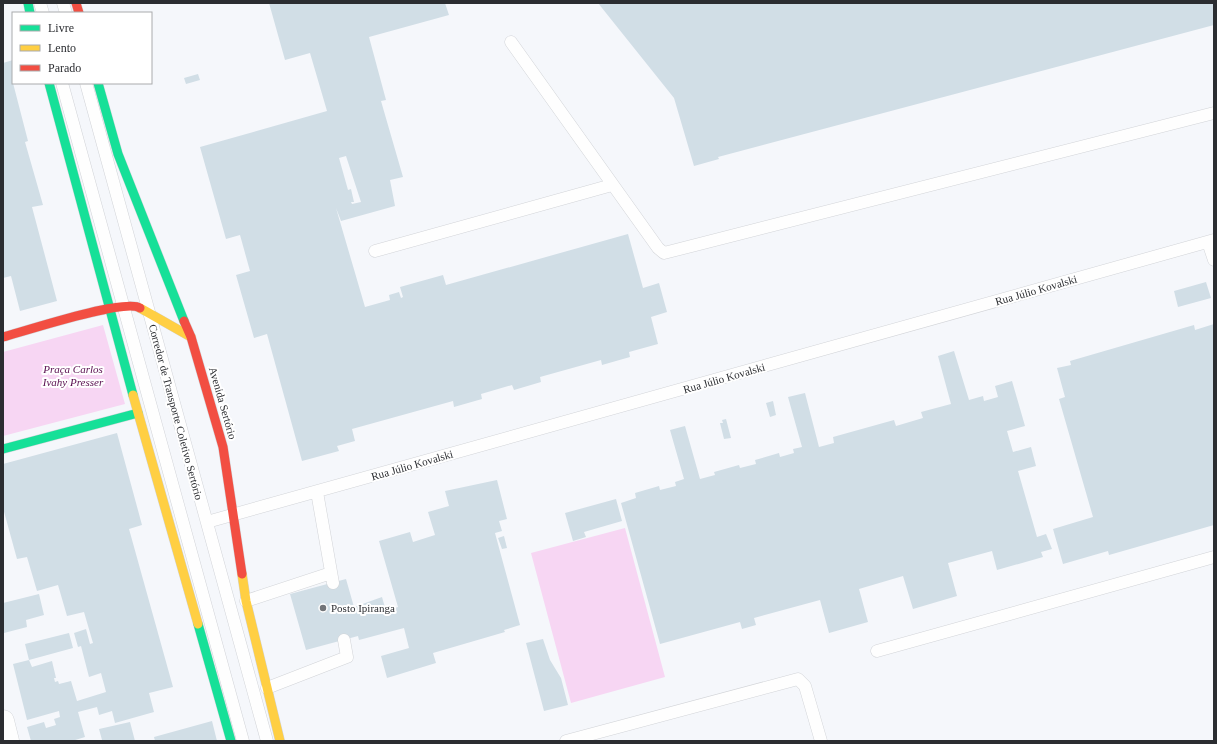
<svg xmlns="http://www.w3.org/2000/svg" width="1217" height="744" viewBox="0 0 1217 744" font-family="Georgia,serif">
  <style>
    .green { fill: #f7d6f3 }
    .building { fill: #d1dee6; fill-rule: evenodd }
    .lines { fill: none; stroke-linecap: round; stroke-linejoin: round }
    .lane-casing { stroke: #d2d4d8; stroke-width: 13 }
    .street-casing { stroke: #d2d4d8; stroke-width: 23 }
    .fast-casing { stroke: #d2d4d8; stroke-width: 10 }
    .slow-casing { stroke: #d2d4d8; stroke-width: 10 }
    .jam-casing { stroke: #d2d4d8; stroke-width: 10 }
    .lane { stroke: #fefefe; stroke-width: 12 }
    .street { stroke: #fefefe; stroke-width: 22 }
    .fast { stroke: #16e098; stroke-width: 9 }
    .slow { stroke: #ffcf43; stroke-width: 9 }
    .jam { stroke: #f24e42; stroke-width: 9 }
    .poi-dot { fill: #727478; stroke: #fff; stroke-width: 1.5 }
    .labels { text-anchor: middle; stroke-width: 4; stroke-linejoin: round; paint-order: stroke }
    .street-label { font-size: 11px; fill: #2b2d31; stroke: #fff }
    .park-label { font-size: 11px; font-style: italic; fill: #580d4f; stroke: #fff }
    .poi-label { font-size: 11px; fill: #2b2d31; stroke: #fff; text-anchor: start }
  </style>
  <rect width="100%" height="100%" fill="#f5f7fb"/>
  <path class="green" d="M103,325L125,404L3,436V352Z
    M625,528L665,677L571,703L531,553Z"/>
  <path class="building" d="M269,3H445L449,15L369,37L386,100L381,101L403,177L390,180L395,206L341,221L336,208L365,307L390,300L389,295L399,292L401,298L403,297L400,287L443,275L446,285L628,234L643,288L659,283L667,312L651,317L658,344L629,352L630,357L602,365L601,360L540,377L541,382L514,390L512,385L481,394L482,399L454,407L453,401L352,429L355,441L337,446L339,451L302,461L267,334L254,338L236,275L250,271L240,235L226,239L200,147L327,111L310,53L285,60ZM346,156L361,202L352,204L351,202H354L351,189L348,190L339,158Z
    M598,3H1214V25L718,157L719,159L694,166L674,98Z
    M13,60V83L28,141L25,142L43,205L32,207L57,301L20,311L11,276L3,278V63Z
    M198,74L200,80L186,84L184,78Z
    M1206,282L1211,298L1178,307L1174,291Z
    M1214,324V525L1109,555L1108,551L1063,564L1053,529L1093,517L1059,399L1065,397L1057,368L1071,365L1070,361L1194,325L1195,330Z
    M954,351L969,400L983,396L984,401L998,397L995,386L1012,381L1025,426L1007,431L1013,452L1031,447L1036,466L1018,471L1037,537L1046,534L1052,549L1041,552L1043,557L997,570L992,551L948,563L957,596L913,609L903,576L859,589L868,622L829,633L820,600L754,618L756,625L742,629L740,622L660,644L621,503L636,498L635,493L659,486L660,490L676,486L675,482L684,479L670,430L685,426L700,479L715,475L714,472L739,465L740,468L756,464L755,460L779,453L780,457L794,453L793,449L802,447L788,397L805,393L819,447L834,443L833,437L894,420L896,426L923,418L921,412L951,404L938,356Z
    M773,401L776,415L770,417L766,403Z
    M726,419L731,438L724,439L720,423H723L722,420Z
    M117,433L142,525L129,529L173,687L149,693L154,712L115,723L112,711L99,715L97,707L78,712L85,737L72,741H31L27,727L44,722L46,728L56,725L54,719L60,717L59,711L27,720L13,664L29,660L25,644L69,633L73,648L29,660L32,667L52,661L56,678H54L55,682L58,681L59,684L71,681L77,701L106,692L101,673L89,677L81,646L78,647L74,633L86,629L90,644L93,643L84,612L67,616L58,585L37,591L27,557L17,559L3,508V464Z
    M497,480L507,519L499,521L502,531L495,533L520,625L504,630L505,632L433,653L436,663L387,678L381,656L409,648L404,628L359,640L358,636L306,650L290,594L346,579L354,607L382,597L386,611L398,607L379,541L410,532L413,542L435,535L428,512L449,506L445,491Z
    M616,499L622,521L584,532L586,537L573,541L565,513Z
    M504,536L507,548L502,549L498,538Z
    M39,594L44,615L26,620L27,627L4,633L3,603Z
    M543,639L550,660L561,678L568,705L544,711L526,643Z
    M212,721L217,741H155L154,737Z
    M130,722L135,741H98L102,740L99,729Z"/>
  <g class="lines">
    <defs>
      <path id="lane" d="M40,3L43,13
        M63,3L66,13
        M511,42L658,248L664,253L1214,113
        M62,83L243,741
        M86,83L267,741
        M1208,242L1214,260
        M375,251L612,185
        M317,492L333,583
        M207,522L1214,240
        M246,601L331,573
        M877,651L1214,557
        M267,688L347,657L344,640
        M566,741L798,679L805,686L821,741"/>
      <path id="street" d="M3,721L8,741"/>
      <path id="fast" d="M28,3L30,13
        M49,83L133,395
        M98,83L118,154L184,321
        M3,449L138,413
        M198,624L231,741"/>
      <path id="slow" d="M140,308L191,337
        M133,395L198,624
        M242,574L246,601L280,741"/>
      <path id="jam" d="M76,3L79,13
        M184,321L191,337L223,447L242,574
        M3,337C25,331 125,298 140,308"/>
    </defs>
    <use href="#lane" class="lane-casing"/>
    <use href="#street" class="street-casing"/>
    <use href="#fast" class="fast-casing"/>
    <use href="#slow" class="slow-casing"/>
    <use href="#jam" class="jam-casing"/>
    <use href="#lane" class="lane"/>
    <use href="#street" class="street"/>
    <use href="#fast" class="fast"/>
    <use href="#slow" class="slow"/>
    <use href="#jam" class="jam"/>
  </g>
  <circle class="poi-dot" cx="323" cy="608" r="4"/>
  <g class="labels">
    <g class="street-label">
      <text transform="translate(1036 290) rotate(-16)" y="4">Rua Júlio Kovalski</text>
      <text transform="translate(724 378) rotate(-16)" y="4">Rua Júlio Kovalski</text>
      <text transform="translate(223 403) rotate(74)" y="4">Avenida Sertório</text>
      <text transform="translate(176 412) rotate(75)" y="4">Corredor de Transporte Coletivo Sertório</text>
      <text transform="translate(412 465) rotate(-16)" y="4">Rua Júlio Kovalski</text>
    </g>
    <g class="park-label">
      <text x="73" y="373">Praça Carlos<tspan x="73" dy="13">Ivahy Presser</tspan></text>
    </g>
    <g class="poi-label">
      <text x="331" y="612">Posto Ipiranga</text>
    </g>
  </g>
  <rect width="1217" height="744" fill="none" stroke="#2b2d31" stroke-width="8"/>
  <rect x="12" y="12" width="140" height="72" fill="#ffffff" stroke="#aaabad"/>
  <rect x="20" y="25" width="20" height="6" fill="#16e098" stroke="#aaabad"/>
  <text x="48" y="32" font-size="12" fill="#2b2d31">Livre</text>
  <rect x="20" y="45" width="20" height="6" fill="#ffcf43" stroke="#aaabad"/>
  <text x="48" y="52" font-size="12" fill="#2b2d31">Lento</text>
  <rect x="20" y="65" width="20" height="6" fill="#f24e42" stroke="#aaabad"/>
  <text x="48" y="72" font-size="12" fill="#2b2d31">Parado</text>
</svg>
